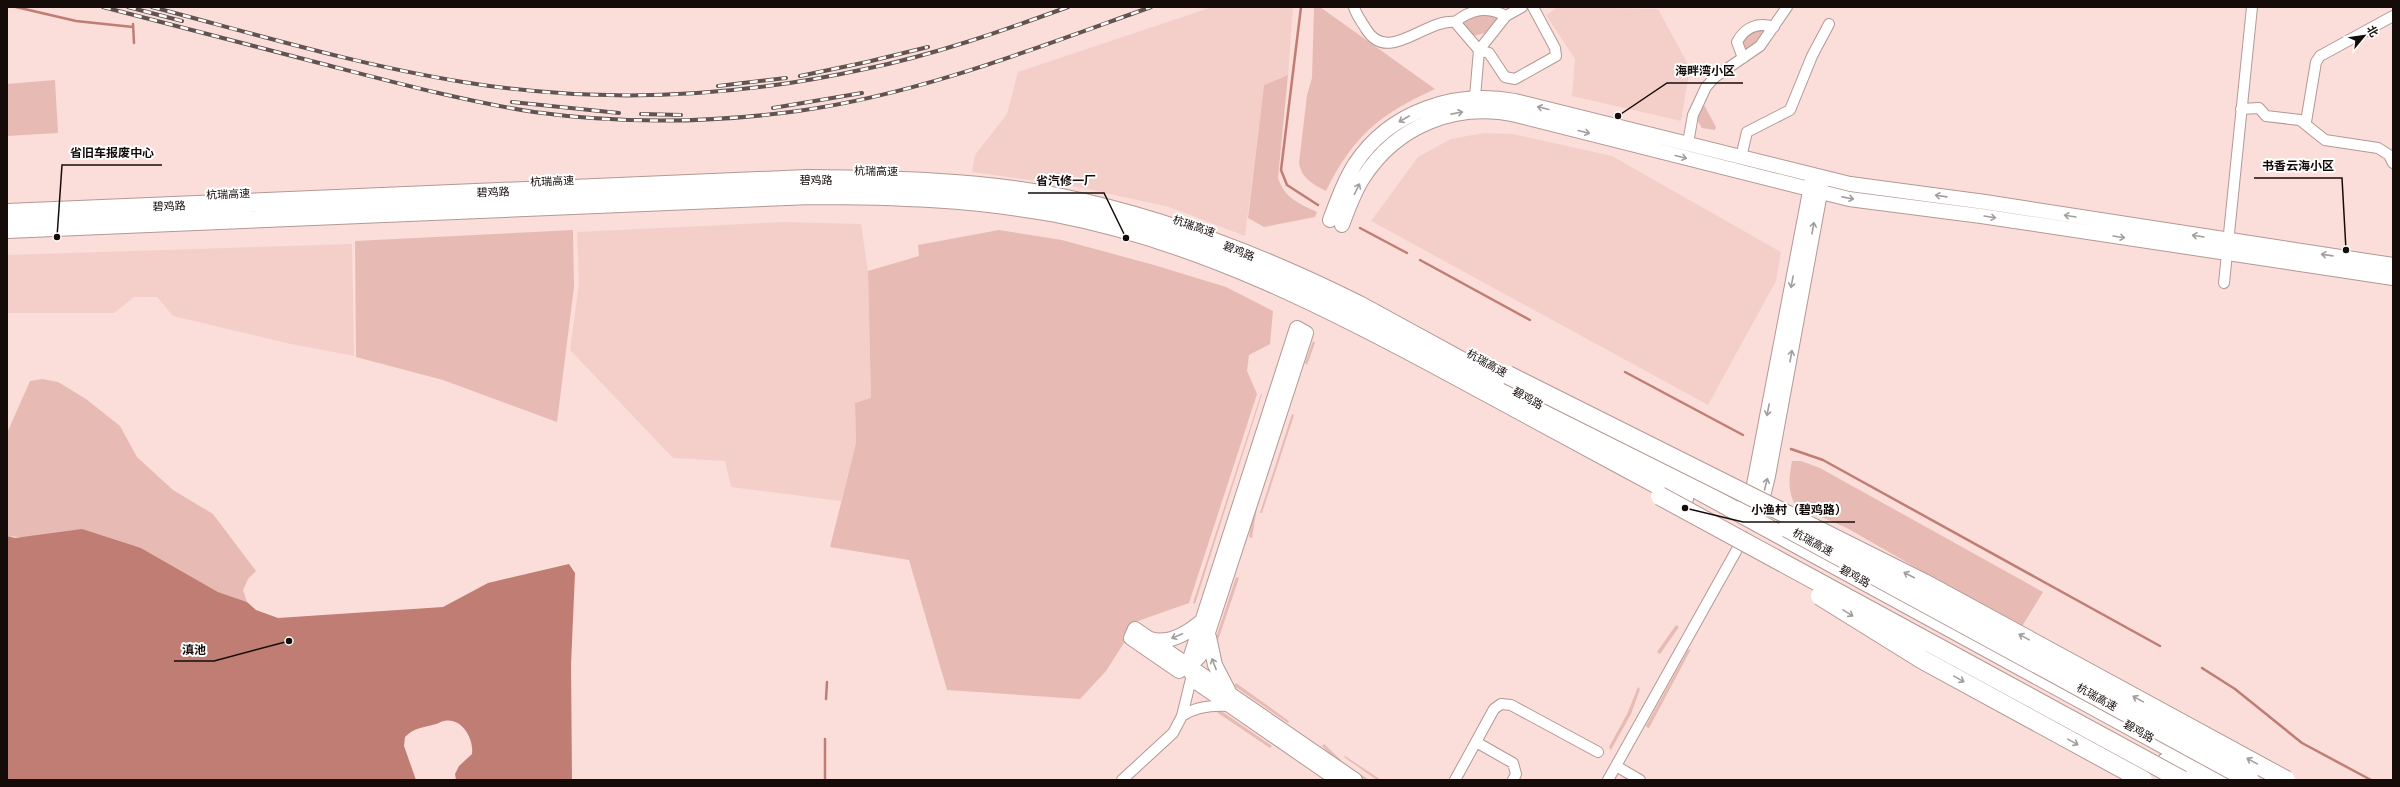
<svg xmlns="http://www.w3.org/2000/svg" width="2400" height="787" viewBox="0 0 2400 787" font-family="Ubuntu,'Noto Sans SC',sans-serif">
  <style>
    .built { fill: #f4cfc9 }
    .green { fill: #e7bbb4 }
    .water { fill: #bf7d73 }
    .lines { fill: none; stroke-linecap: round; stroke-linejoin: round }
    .stream { stroke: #bf7d73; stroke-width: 2.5 }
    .street-casing { stroke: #b39894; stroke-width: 12 }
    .secondary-casing { stroke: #b39894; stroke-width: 16 }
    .highway-casing { stroke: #b39894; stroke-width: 20 }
    .street { stroke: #fff; stroke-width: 10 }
    .secondary { stroke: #fff; stroke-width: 14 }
    .highway { stroke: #fff; stroke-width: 18 }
    .rail-casing { stroke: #625350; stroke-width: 4 }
    .rail { stroke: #fff; stroke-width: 2.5; stroke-dasharray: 8; stroke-linecap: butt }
    .highway-bridge-casing { stroke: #b39894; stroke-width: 20; stroke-linecap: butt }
    .highway-bridge { stroke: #fff; stroke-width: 18 }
    .oneway { stroke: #a19e9d }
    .labels { text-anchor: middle; stroke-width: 4; stroke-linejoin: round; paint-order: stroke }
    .street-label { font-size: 11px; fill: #150c0a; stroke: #fff }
    .leader { fill: none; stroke: #150c0a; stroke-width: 1.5 }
    .callout-dot { fill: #150c0a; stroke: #fff; stroke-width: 1.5 }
    .callout-label { font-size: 12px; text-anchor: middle; font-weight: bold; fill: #150c0a; stroke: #fff; stroke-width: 4; stroke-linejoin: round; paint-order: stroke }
  </style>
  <rect width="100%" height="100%" fill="#fbded9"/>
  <path class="built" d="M1212,7H1293L1288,75L1264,85L1245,236L1169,207L1078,187L972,172L975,155L1007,114L1018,72Z
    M1558,7L1658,9L1690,68L1681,121L1572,96L1575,59L1546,15Z
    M1484,133L1513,134L1612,156L1781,252L1776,281L1708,405L1371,221L1418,157L1451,139Z
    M784,222L861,224L868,271L871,398L855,404L856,443L841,501L731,487L725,461L673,458L570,350L579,284L577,232Z
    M352,244L354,356L291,344L173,316L157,297H134L114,313H7V255Z"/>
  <path class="green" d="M1314,7H1320L1435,89C1380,114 1353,136 1326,191C1313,184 1302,179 1299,163L1307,95L1312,78Z
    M1479,12L1497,16V19L1485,33L1474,36L1465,29L1462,23Z
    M1762,27L1765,31L1764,33L1750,48L1743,52C1742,34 1747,34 1762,27Z
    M1288,75L1278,178C1285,198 1298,203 1317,212L1315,217L1264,227L1248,218L1264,85Z
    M55,80L58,133L7,136V84Z
    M1703,103L1716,127L1715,130L1702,128L1696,118Z
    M573,230L574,287L557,422L443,380L356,357L355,241Z
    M999,230L1062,240L1154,265L1226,287L1273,311L1270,344L1249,355L1247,371L1257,394L1189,603L1138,621L1106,671L1080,699L947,690L909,560L830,547L856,443L855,403L871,398L868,271L919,256L918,245Z
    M1313,341L1315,343L1307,365L1305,363Z
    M42,379L58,382L86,399L120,426L137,457L173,490L213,514L256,571L248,579L243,590L247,602L218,592L141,548L7,536V433L30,381Z
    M1269,393L1270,394L1196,618V616Z
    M1261,394H1262L1195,604L1193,603Z
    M1286,411L1288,413L1257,507L1252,538L1249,537L1252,517Z
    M1292,414L1294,415L1262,513H1260Z
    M1792,461H1801L1820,468L2043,592L2021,628L1847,528L1796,506C1787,491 1789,477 1792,461Z
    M1236,577L1239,578L1218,640L1216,638Z
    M1676,625L1679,627L1660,654L1657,652Z
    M1691,649L1649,728H1648L1646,726L1688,650Z
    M1236,683L1289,721L1288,723L1234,686Z
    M1638,687L1640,689L1631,714L1611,750L1609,747L1627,714Z
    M1217,708L1272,746L1270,748L1215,711Z
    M1324,744L1344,763L1369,780C1352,780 1334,757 1322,746Z
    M1345,756L1381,780H1377L1344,757Z"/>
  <path class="water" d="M82,529L141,548L218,592L247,602L256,610L278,618L443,607L488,583L569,564L575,573L571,665L572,780H456L455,774L459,766L472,754C474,739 462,717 444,721C441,721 438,724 436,724C423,728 415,727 405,737L404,746L416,780H7V536L15,538Z"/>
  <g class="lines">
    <path class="stream" d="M16,7L76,21L133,27
      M1301,7L1281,170L1287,185L1318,205
      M133,24L134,43
      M1360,228L1407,253
      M1420,260L1530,320
      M1625,372L1743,435
      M1791,449L1823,460L2160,646
      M2202,668L2235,689L2302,743L2371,780
      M826,699L827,682
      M825,780V739"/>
    <defs>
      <path id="street" d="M1354,7C1356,15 1362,22 1366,29C1388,65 1424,19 1455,22L1479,50L1489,53L1505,77L1515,79L1556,56L1555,48L1533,7
        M1455,22C1472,9 1486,6 1506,16
        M1743,58L1737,42C1745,27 1758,22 1774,27
        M1475,97L1479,50L1506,16L1522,7
        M2241,109L2259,108L2266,116L2300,120L2325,140L2378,148L2389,155L2393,163
        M2306,122L2316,62L2320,56L2393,16
        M1688,143L1693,115L1706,87L1715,77L1760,46L1787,7
        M1741,157L1747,132L1790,110L1812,56L1829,24
        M2224,283L2252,7
        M1182,716C1196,706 1213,705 1230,706
        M1476,742L1513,763L1516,774L1513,780
        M1616,766L1640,780
        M1122,780L1173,733L1182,716L1191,679
        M1455,780L1494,709L1501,704L1511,705L1598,752
        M1608,780L1744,537"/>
      <path id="secondary" d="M1330,220C1337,201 1344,182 1355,164C1390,111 1455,90 1515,101L1850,184L1985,202L2393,265
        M1342,225C1348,209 1354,192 1363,178C1397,125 1456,102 1516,115L1849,199L1981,216L2393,278
        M1745,503L1753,490L1812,181
        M1750,519L1763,496L1768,476L1822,182
        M1209,637L1215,665L1228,690
        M1150,639C1169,645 1188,633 1203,620
        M1172,666C1184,666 1194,665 1201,654L1306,333L1297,328L1188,665L1191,673L1203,687
        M1179,671L1131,638L1135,629L1355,780
        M1196,682L1338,780"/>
      <path id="highway" d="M7,213L807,179C890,180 975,181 1057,197C1163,218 1263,257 1359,305L2229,780
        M7,229L811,195C893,195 975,198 1056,213C1201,241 1331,308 1460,378C1534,418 1609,459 1684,499
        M2166,762L2200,780"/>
    </defs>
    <use href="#street" class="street-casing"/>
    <use href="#secondary" class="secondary-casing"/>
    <use href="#highway" class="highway-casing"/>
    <use href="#street" class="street"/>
    <use href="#secondary" class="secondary"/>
    <use href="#highway" class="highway"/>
    <defs>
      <path id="rail" d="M103,7C176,26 250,45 323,64C393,82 463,101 534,112C621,124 711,123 798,111C920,94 1036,48 1151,7
        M128,7L182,21
        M152,7C255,34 358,65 463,82C597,104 733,98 865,69C934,55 1002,31 1068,7
        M800,76L867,62L928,47
        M718,86L786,78
        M512,102L619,113
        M773,108L862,93
        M641,114L681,115"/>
    </defs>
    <use href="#rail" class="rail-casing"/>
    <use href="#rail" class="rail"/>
    <defs>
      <path id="highway-bridge" d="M1508,375L1924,583L2286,780
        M1660,496L2182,780
        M1787,528L2250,780
        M1820,596L1923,660L2143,780"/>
    </defs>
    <use href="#highway-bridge" class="highway-bridge-casing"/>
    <use href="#highway-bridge" class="highway-bridge"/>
  </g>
  <defs><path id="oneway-shaft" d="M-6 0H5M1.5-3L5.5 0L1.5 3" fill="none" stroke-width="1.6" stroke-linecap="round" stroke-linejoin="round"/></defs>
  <g class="oneway">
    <use href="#oneway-shaft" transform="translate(1543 108) rotate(-166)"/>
    <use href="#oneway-shaft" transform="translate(1457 113) rotate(-11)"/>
    <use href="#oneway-shaft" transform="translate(1404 119) rotate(150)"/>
    <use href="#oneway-shaft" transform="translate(1584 132) rotate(14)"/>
    <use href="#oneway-shaft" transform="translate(1681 157) rotate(14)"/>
    <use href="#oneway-shaft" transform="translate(1357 189) rotate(-64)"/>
    <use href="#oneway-shaft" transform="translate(1941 196) rotate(-172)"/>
    <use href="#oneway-shaft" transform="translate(1848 198) rotate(11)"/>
    <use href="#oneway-shaft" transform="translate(2070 216) rotate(-171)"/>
    <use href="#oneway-shaft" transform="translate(1990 217) rotate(9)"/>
    <use href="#oneway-shaft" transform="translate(1813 228) rotate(-80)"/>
    <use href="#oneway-shaft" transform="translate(2198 236) rotate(-171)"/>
    <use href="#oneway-shaft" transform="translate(2119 237) rotate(9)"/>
    <use href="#oneway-shaft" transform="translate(2327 255) rotate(-172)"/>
    <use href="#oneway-shaft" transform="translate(1792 282) rotate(101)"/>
    <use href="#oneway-shaft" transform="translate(1791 356) rotate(-80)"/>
    <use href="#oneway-shaft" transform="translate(1768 410) rotate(101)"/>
    <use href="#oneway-shaft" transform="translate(1766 484) rotate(-76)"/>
    <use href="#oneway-shaft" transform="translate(1909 575) rotate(-153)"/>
    <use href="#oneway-shaft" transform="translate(1848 613) rotate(32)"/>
    <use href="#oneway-shaft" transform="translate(1177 636) rotate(157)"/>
    <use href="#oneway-shaft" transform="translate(2024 637) rotate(-151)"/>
    <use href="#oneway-shaft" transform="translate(1214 664) rotate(-111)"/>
    <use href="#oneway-shaft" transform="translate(1959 679) rotate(29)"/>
    <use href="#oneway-shaft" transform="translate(2138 699) rotate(-151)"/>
    <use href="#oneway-shaft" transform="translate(2073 742) rotate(29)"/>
    <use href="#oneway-shaft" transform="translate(2252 761) rotate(-151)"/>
  </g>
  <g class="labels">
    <g class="street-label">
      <text transform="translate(876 171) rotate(1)" y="4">杭瑞高速</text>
      <text x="816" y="184">碧鸡路</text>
      <text transform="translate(552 181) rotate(-2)" y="4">杭瑞高速</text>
      <text transform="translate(493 192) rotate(-2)" y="4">碧鸡路</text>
      <text transform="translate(228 194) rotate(-2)" y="4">杭瑞高速</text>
      <text transform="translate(169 206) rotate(-2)" y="4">碧鸡路</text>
      <text transform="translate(1194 226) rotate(19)" y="4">杭瑞高速</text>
      <text transform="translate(1239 251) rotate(22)" y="4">碧鸡路</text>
      <text transform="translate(1487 363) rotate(29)" y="4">杭瑞高速</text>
      <text transform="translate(1528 398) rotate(29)" y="4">碧鸡路</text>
      <text transform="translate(1813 542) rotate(29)" y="4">杭瑞高速</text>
      <text transform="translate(1855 576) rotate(29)" y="4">碧鸡路</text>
      <text transform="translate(2097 697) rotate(29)" y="4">杭瑞高速</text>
      <text transform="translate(2139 731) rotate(29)" y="4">碧鸡路</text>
    </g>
  </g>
  <path class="leader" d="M1618 116L1667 83H1743M57 237L62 165H162M2346 250L2342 178H2254M1126 238L1104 193H1028M1685 508L1743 522H1855M289 641L214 661H174"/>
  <g class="callout-dot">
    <circle cx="1618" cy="116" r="4"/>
    <circle cx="57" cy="237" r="4"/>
    <circle cx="2346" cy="250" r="4"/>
    <circle cx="1126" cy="238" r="4"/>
    <circle cx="1685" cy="508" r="4"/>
    <circle cx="289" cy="641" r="4"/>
  </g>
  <g class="callout-label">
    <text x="1705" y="75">海畔湾小区</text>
    <text x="112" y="157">省旧车报废中心</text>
    <text x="2298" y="170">书香云海小区</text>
    <text x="1066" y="185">省汽修一厂</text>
    <text x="1799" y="514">小渔村（碧鸡路）</text>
    <text x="194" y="654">滇池</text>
  </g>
  <rect width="2400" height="787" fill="none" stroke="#150c0a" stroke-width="16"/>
  <g transform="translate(2364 36) rotate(61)" stroke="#ffffff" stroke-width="3" paint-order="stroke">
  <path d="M0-3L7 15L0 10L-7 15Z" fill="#150c0a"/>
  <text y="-6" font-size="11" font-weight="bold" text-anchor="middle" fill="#150c0a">北</text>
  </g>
</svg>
